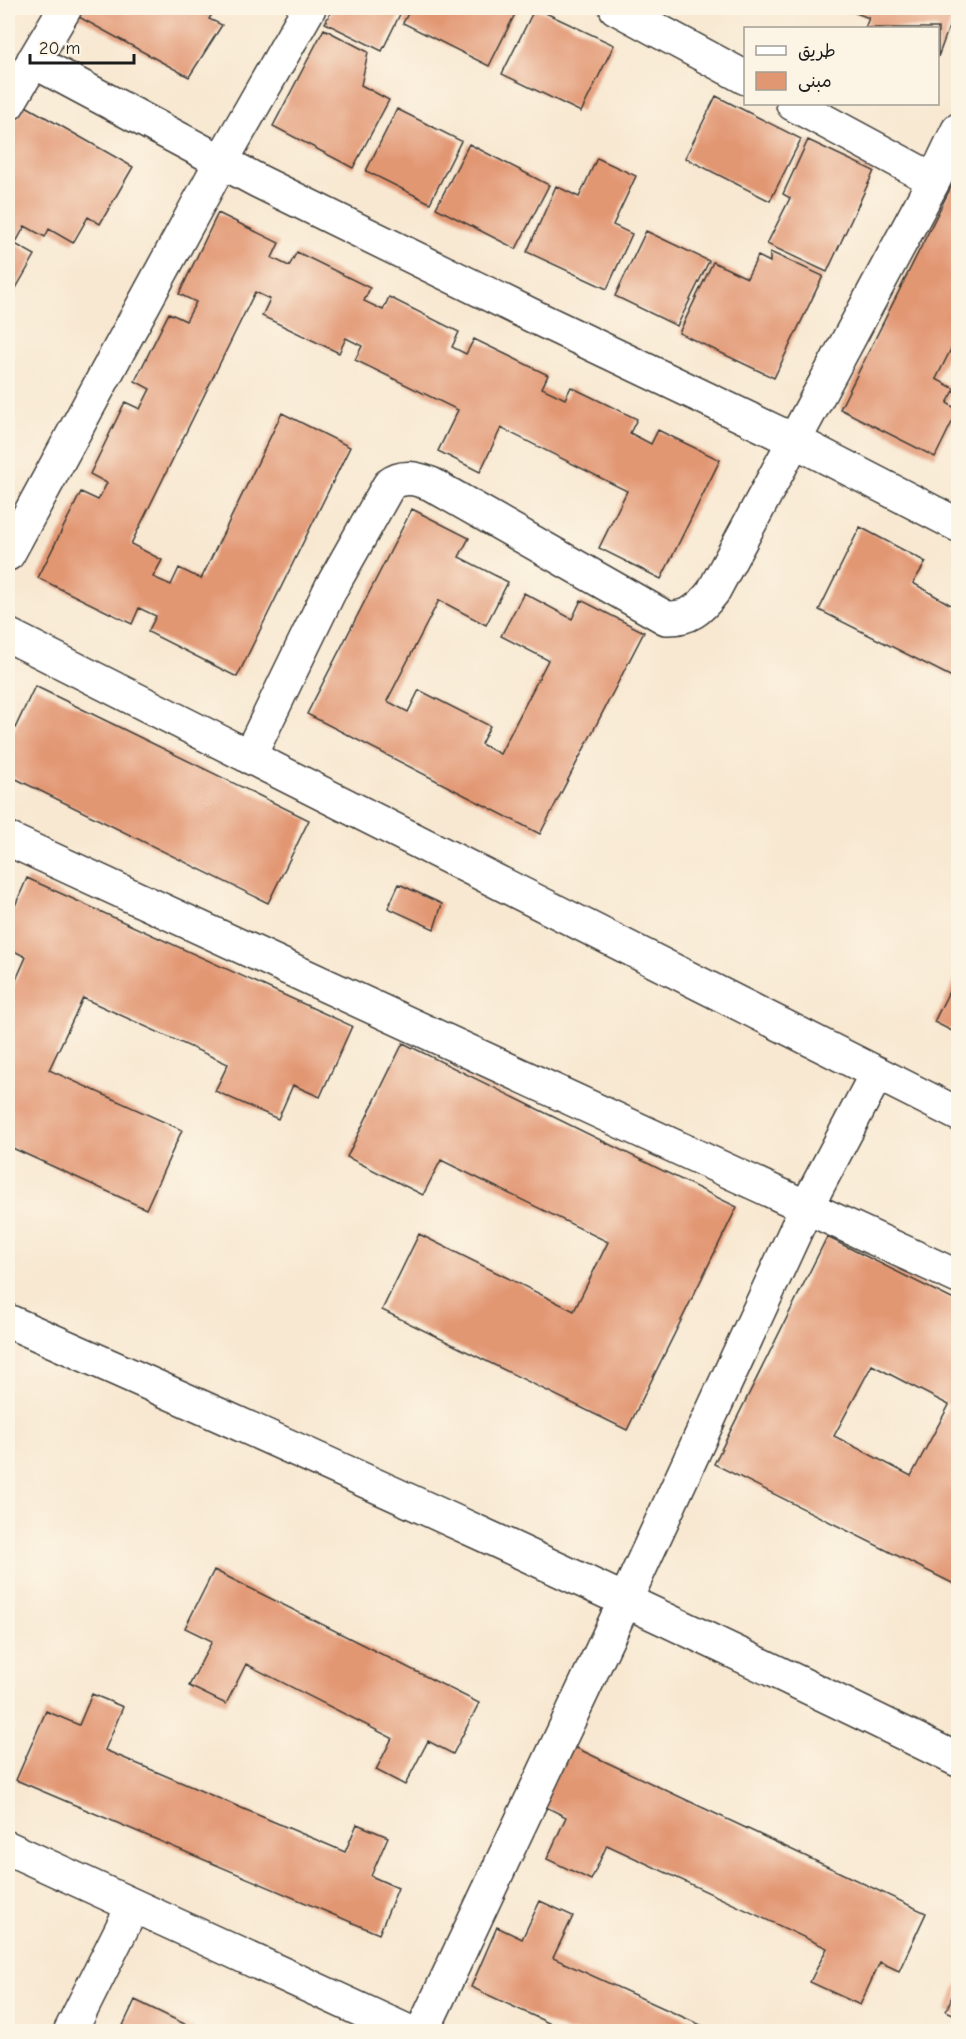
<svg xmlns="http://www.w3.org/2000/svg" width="966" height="2039" viewBox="0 0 966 2039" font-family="'Comic Neue','Playpen Sans Arabic',sans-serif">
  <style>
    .building { fill: #e29773; fill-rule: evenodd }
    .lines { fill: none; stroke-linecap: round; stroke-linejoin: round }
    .street-casing { stroke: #3d3b37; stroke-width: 36 }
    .street { stroke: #fff; stroke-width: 33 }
  </style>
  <rect width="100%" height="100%" fill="#fcf5e5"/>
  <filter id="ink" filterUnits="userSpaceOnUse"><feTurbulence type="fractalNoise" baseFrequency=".0167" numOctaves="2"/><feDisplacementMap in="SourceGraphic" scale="12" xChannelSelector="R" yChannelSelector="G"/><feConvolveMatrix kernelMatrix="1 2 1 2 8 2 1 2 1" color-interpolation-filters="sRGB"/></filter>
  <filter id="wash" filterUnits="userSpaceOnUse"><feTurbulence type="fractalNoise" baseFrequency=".008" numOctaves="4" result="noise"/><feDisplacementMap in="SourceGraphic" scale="24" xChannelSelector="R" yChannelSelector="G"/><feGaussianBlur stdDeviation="1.35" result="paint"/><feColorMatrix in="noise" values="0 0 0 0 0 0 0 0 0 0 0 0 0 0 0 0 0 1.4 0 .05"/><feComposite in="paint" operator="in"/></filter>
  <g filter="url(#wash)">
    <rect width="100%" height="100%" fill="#f8e8d1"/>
    <g id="blocks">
      <path class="building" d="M82,8H216L209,19L222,25L189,77L77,16Z
        M333,8H403L382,51L325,23Z
        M411,8H518L489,66L403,23Z
        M535,8L614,45L581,112L502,74Z
        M843,8H956L938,57V28H865L869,18Z
        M324,29L368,52L361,85L389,100L353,168L273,126Z
        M716,96L801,139L770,201L685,158Z
        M24,105L133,167L100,224L88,217L73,243L49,229L45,237L25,226L15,244L35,255L8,302V134Z
        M397,109L461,141L430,203L366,171Z
        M808,140L874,171L827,272L767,244L790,198L783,194Z
        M469,144L549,185L516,249L436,208Z
        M597,158L636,176L613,225L632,234L607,289L527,252L556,186L579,197Z
        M958,173V335L936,379L955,389L947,403L958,410L935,457L840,409Z
        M218,213L279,243L272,258L289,266L297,252L370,288L364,301L383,310L389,297L459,332L452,347L466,354L474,339L548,375L542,388L565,399L571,387L637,419L630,433L651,444L658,430L720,460L661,579L599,548L627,491L501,428L480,472L438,451L458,410L355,360L362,346L346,338L339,353L262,316L270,299L255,292L131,544L162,560L153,577L171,585L179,568L201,579L282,413L350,447L237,677L148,632L156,616L139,608L132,624L38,578L81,492L98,500L107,483L90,474L125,402L140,409L150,389L135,381L169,313L186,321L196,302L179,294Z
        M646,231L709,261L677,326L615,296Z
        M770,252L823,276L774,378L679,333L713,262L747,278L758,256L770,262Z
        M412,509L469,538L459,557L508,582L486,625L439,600L387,701L408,712L419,690L490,726L481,744L500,754L548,660L501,636L524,593L572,619L581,600L644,632L540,834L307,714Z
        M860,527L926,562L913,583L958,609V680L819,610Z
        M35,686L309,820L268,903L8,775V743Z
        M27,878L352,1026L320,1097L293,1085L278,1119L215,1091L228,1064L83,998L49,1070L182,1130L146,1209L8,1146V998L26,957L8,948V922Z
        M399,884L442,904L434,929L388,908Z
        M958,973V1034L934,1022Z
        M403,1043L737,1207L627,1430L382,1310L419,1234L574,1311L608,1242L441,1160L423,1195L347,1157Z
        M827,1237L958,1302V1586L714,1464ZM872,1365L949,1405L911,1476L834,1436Z
        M214,1570L479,1703L453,1754L428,1741L405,1785L376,1770L392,1738L246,1664L226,1704L189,1686L212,1641L185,1628Z
        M92,1694L123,1707L105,1750L345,1852L357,1824L388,1837L371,1876L398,1888L379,1934L16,1780L46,1711L79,1725Z
        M570,1745L926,1913L899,1971L880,1962L860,2005L810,1982L827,1948L607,1845L591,1880L547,1859L566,1817L542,1805Z
        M540,1901L573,1916L553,1958L716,2032H568L471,1987L497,1927L522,1939Z
        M958,1982V2016L946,2011Z
        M135,2000L201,2032H120Z"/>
    </g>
  </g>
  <g filter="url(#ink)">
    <use href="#blocks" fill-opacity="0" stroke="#3d3b37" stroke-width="1.5"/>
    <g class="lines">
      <defs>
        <path id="street" d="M616,8L746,78
          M33,61L258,181L539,319L795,441L958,525
          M8,104L65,8
          M793,104L934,180
          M8,554L221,162L309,8
          M8,635L958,1114
          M249,757L331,588L389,485C402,475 416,478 431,484L666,618C689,619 700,609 713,592L934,180L958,130
          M8,839L958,1277
          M8,1321C327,1462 645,1606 958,1760
          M8,1848L409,2032
          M70,2032L133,1906
          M422,2032L625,1601L807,1206L877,1073"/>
      </defs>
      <use href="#street" class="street-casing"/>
      <use href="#street" class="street"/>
    </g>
  </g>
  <rect width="966" height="2039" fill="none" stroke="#fcf5e5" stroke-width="30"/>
  <rect x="744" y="27" width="195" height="78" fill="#fcf5e5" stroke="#a29e95" stroke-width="1.5"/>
  <rect x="756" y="46" width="30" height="9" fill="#ffffff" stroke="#a29e95" stroke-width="1.5"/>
  <text x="798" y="57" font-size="18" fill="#1c1c1c">طريق</text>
  <rect x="756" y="72" width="30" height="18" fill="#e29773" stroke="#a29e95" stroke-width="1.5"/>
  <text x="798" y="87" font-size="18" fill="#1c1c1c">مبنى</text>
  <path d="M30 54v9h104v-9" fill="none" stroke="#1c1c1c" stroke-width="3"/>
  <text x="39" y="54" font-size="18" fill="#1c1c1c" stroke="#fcf5e5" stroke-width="4.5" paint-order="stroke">20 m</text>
</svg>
